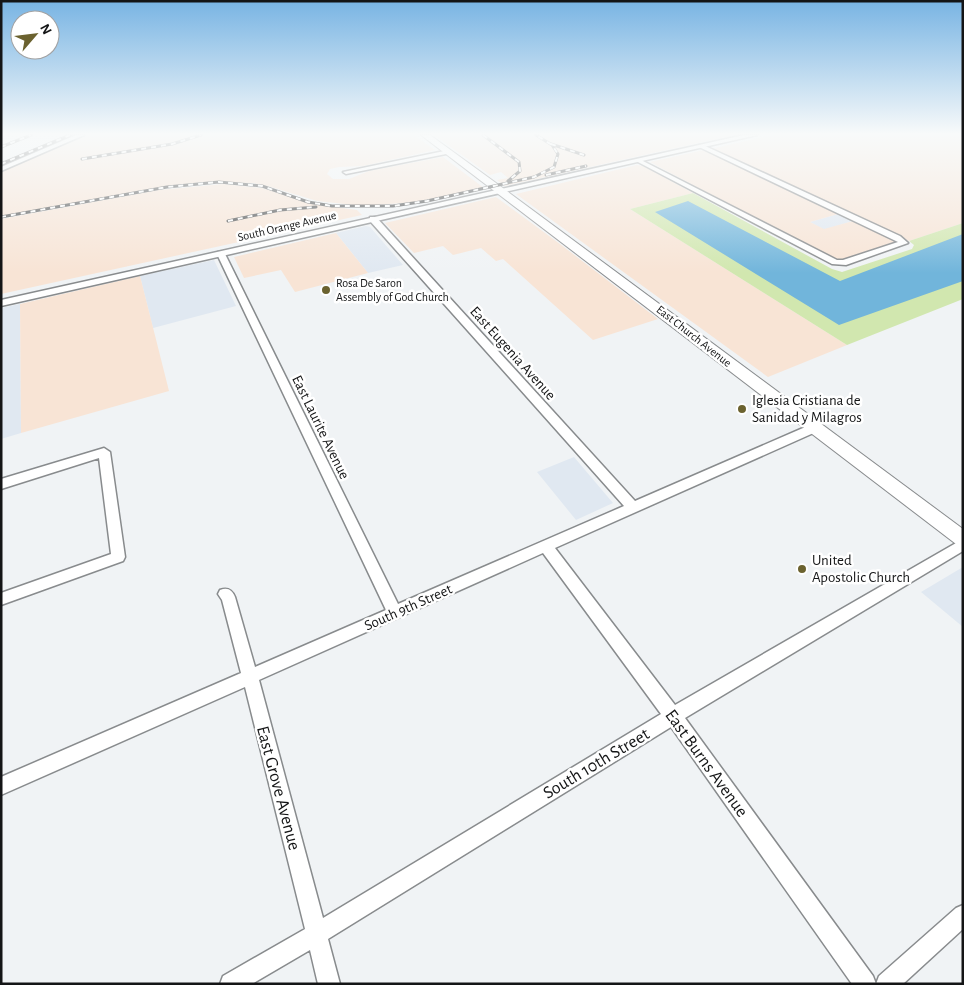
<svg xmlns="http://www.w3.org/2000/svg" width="964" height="985" viewBox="0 0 964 985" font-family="'Alegreya Sans',sans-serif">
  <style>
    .built { fill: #e0e8f1 }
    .industrial { fill: #f8e4d5 }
    .green { fill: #d1e7af }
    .water { fill: #71b5db }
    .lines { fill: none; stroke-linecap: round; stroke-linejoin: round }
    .minor-casing { stroke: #888b8d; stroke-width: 3 }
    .tertiary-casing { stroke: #888b8d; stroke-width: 3 }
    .secondary-casing { stroke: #888b8d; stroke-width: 2 }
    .minor { fill: #fff; fill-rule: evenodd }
    .tertiary { fill: #fff; fill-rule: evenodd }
    .secondary { fill: #fff; fill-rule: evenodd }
    .rail-casing { stroke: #494b4c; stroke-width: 3 }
    .rail { stroke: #fff; stroke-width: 2; stroke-dasharray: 5; stroke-linecap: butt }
    .poi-dot { fill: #6b622f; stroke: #fff; stroke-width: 2 }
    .labels { text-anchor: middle; stroke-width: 5; stroke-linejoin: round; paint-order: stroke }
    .far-street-label { font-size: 12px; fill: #141516; stroke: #fff }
    .far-poi-label { font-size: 12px; fill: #141516; stroke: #fff; text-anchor: start }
    .street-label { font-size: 15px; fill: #141516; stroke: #fff }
    .poi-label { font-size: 15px; fill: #141516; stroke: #fff; text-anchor: start }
    .near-street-label { font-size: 18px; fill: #141516; stroke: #fff }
  </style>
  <rect width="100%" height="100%" fill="#f0f3f5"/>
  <path class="built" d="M838,214L853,221L824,230L810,222Z
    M366,226L370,227L403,265L368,273L336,233Z
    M214,260L236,306L153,328L140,276Z
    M20,304L21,433L1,439V308Z
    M574,457L613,503L576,520L537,472Z
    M963,567V627L921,592Z"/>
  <path class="industrial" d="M85,135H414L435,150L363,166L339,167L330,169L327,174L333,179H349L369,171L443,157L484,188L415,202L363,206L317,201L271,187L253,183L203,182L170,186L1,216V171Z
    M434,135H734L505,186L497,180L508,178L501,172L490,175Z
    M772,135H963V223L909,241L711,149Z
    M704,150L838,214L810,222L824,229L853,221L901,244L841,264L650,162Z
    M637,165L643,166L693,193L630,209L847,345L768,377L516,194Z
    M223,184L262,188L314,204L357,210L362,215L1,294V219L159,190Z
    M496,197L560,244L658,319L593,340L503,259L496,261L481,248L453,255L443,246L414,253L385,223Z
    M336,233L368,273L295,292L281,270L244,278L234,257Z
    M140,276L169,391L21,433L20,304Z"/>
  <path class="green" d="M693,193L832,269L842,272L912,249L914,245L909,241L963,223V299L847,345L630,209Z"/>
  <path class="water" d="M688,201L840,281L963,234V281L839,325L655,212Z"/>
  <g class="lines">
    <defs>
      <path id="minor" d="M76,135H84L1,171V167Z
        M699,145H703L900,236L908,243L846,265L832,264L636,161L641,160L837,260H843L898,242L699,147Z
        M449,150L451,153L346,174L343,172Z
        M370,217H376L635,501L810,425H818L820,428L818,431L555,548L675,705L963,539V551L685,718L873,976L876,984H852L671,727L328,939L340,984H318L310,950L252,984H220L223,976L305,929L245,687L1,795V777L241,673L222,600L218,594L220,590C228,587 232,590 235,597L255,667L386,610L217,254L218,252L225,254L398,604L624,506L370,221ZM543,553L661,714L323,918L259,680Z
        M104,448L110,452L125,557L123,561L1,605V593L111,554L99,458L1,489V479Z
        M963,905V929L903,984H876L879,976L956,908Z"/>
      <path id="tertiary" d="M744,135H757L1,306V300Z"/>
      <path id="secondary" d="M421,135H430L496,183L963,529V546L956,544Z"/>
    </defs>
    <use href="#minor" class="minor-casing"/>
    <use href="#tertiary" class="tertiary-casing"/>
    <use href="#secondary" class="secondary-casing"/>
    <use href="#minor" class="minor"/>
    <use href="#tertiary" class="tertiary"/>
    <use href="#secondary" class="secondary"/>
    <defs>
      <path id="rail" d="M483,135L519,162L520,171L508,181
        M551,144L584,155
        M1,147L31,135
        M82,159L172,144L201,135
        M1,164L70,135
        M546,175L586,166
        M1,217L167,187L219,182L262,186L308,202L332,206H393L427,201L534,177L554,167L558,154L552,145L536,135
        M228,221L280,210L316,207"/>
    </defs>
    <use href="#rail" class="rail-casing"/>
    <use href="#rail" class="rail"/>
  </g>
  <linearGradient id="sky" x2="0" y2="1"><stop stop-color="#78b4e3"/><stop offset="0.49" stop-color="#f8fafa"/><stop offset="1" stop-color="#f8fafa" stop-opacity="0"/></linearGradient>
  <rect width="964" height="273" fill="url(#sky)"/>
  <g class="poi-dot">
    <circle cx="326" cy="290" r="5"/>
    <circle cx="742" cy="409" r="5"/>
    <circle cx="802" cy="569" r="5"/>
  </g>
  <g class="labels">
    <g class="far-street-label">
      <text transform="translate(287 226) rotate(-13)" y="4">South Orange Avenue</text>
      <text transform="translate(694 336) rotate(38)" y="4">East Church Avenue</text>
    </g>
    <g class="far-poi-label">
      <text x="336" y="287">Rosa De Saron<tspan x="336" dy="14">Assembly of God Church</tspan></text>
    </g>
    <g class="street-label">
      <text transform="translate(513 353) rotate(48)" y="5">East Eugenia Avenue</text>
      <text transform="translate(321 427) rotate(64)" y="5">East Laurite Avenue</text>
      <text transform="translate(408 607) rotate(-24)" y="5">South 9th Street</text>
    </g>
    <g class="poi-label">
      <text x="752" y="405">Iglesia Cristiana de<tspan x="752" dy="17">Sanidad y Milagros</tspan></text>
      <text x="812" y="565">United<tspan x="812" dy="17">Apostolic Church</tspan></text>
    </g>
    <g class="near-street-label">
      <text transform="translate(596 763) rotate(-31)" y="6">South 10th Street</text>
      <text transform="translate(707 763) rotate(54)" y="6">East Burns Avenue</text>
      <text transform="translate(279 788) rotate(75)" y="6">East Grove Avenue</text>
    </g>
  </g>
  <rect width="964" height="985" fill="none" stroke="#141516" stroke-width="5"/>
  <g transform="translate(35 35) rotate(62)"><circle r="24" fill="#ffffff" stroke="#a1a1a2"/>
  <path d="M0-4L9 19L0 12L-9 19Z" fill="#6b622f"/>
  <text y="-8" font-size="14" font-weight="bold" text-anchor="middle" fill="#141516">N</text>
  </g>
</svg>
